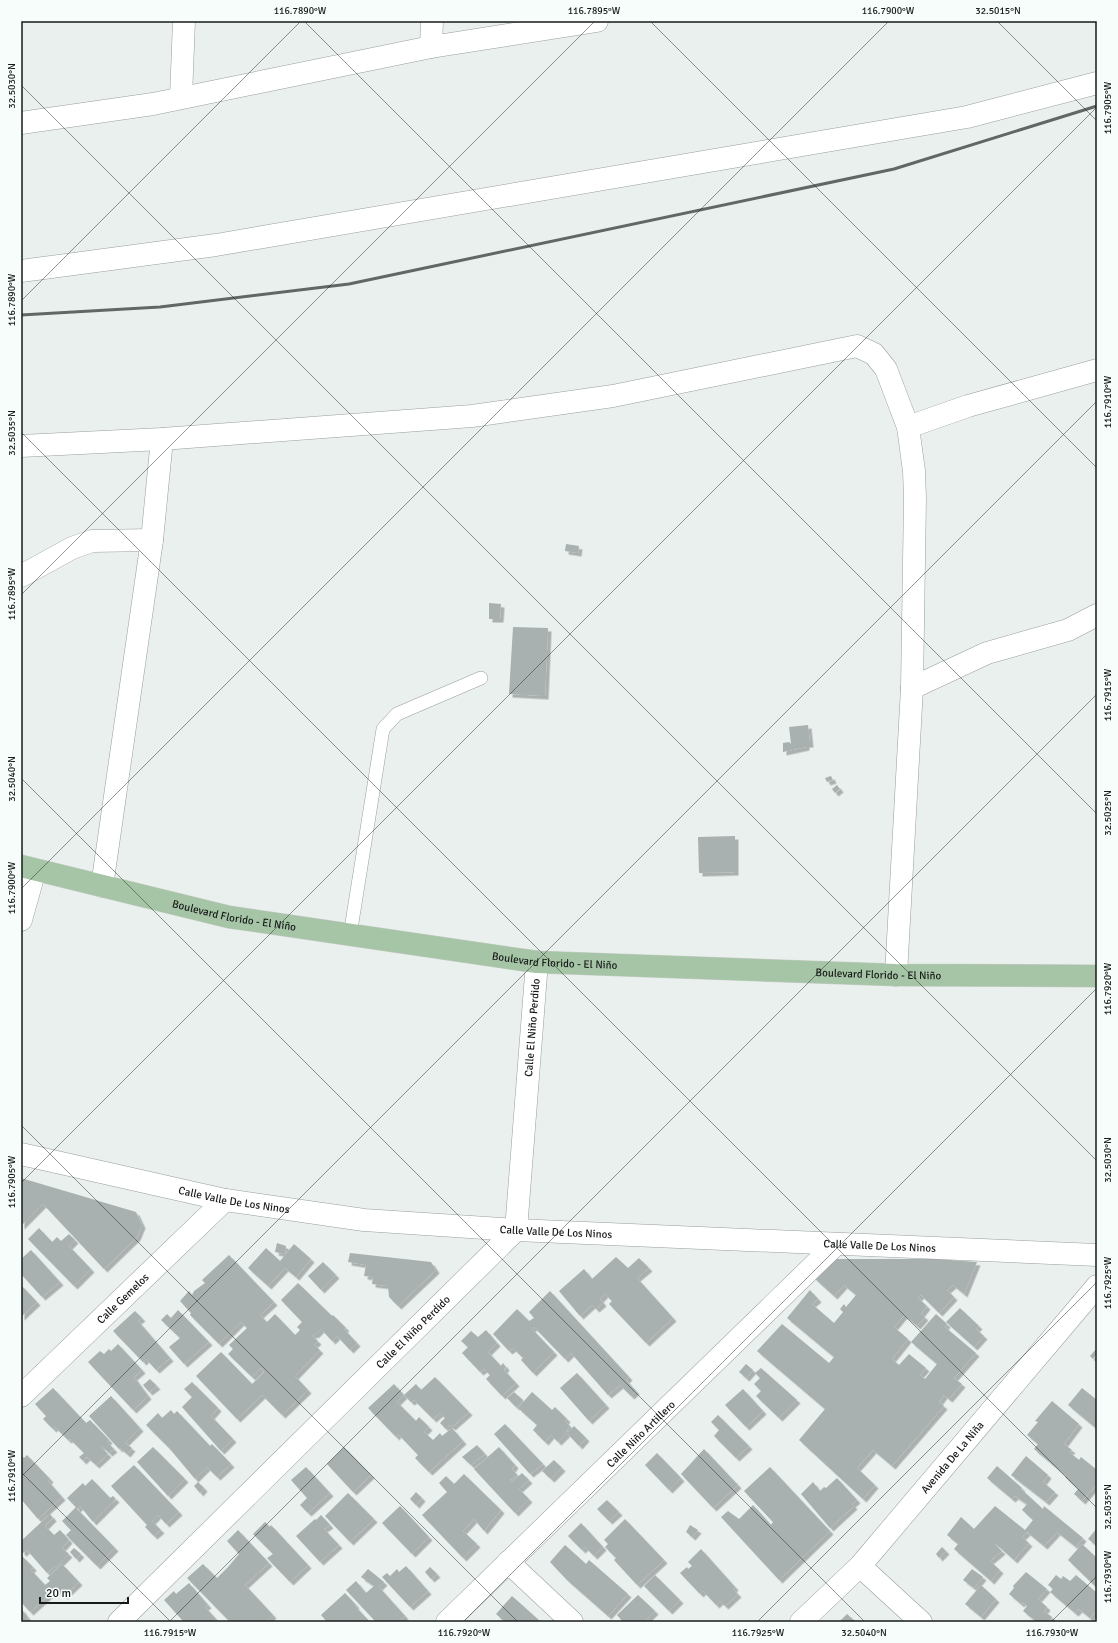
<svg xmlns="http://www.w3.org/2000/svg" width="1118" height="1643" viewBox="0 0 1118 1643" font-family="Signika,sans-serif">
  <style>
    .building { fill: #a8b0b0; filter: url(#shadow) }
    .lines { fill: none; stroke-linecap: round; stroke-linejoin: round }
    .service-casing { stroke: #989f9c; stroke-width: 14 }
    .minor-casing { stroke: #989f9c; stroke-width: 23 }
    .primary-casing { stroke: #cccdcc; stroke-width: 23 }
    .service { stroke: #fff; stroke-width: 13 }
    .minor { stroke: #fff; stroke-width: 22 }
    .primary { stroke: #a6c5a6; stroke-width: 22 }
    .rail { stroke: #626765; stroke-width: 3 }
    .ticks { fill: none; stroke: #171a19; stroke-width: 1; stroke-opacity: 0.45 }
    .labels { text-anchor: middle; stroke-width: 3.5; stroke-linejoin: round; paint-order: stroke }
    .street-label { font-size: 11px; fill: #171a19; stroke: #f6fdfa }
    .neatline { fill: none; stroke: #171a19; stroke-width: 1.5 }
    .ticks-label { font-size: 10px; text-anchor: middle; fill: #171a19 }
  </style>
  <defs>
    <filter id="shadow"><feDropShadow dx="3.5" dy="3.5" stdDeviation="0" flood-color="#0004"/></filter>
  </defs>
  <rect width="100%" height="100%" fill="#e9f0ed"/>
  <path class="building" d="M566,544L579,546L578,553L565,551Z
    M489,603L501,604L500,619H489Z
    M513,627L548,628L545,696L509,694Z
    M808,725L810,744H806V747L783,752V743L789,742L791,744L789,727Z
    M831,776L833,780L827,782L825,778Z
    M837,785L840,789L835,793L832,789Z
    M735,836V872L699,873L698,837Z
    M21,1178L136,1212L142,1225L137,1237L104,1269L43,1204L21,1226Z
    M39,1228L52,1242L57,1237L61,1241L69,1234L75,1240L69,1246L91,1269L74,1286L28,1239Z
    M277,1243L286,1246L285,1254L275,1252Z
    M294,1244L311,1259L296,1277L285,1268L268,1286L248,1268L266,1248L280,1261Z
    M31,1250L60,1282L42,1297L21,1274V1259Z
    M350,1253L431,1262L436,1270L398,1306L389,1297L388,1286L372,1284L373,1277L364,1276L366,1265L348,1262Z
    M229,1255L274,1302L260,1315L267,1322L275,1314L295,1335L300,1330L297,1327L302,1322L281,1300L298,1283L332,1316L333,1315L346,1328L344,1329L357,1343L350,1350L337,1336L332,1341L321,1329L315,1335L314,1334L312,1336L318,1341L314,1345L320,1350L295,1376L308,1390L282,1415L262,1395L237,1419L196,1376L221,1352L252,1384L264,1372L261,1368L252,1377L228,1354L233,1349L229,1345L247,1328L241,1322L219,1344L190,1315L191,1313L180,1301L189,1291L192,1295L194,1291L205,1283L202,1280Z
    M616,1257L628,1268L639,1258L649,1268L637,1278L673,1318L646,1343L609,1304L612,1301L605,1294L600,1299L603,1303L596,1309L592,1305L580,1316L559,1291L584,1269L592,1279Z
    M830,1259H951L949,1260L977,1262L964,1294L953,1285L947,1290L954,1297L939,1313L921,1295L918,1298L927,1306L921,1314L925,1317L917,1326L904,1315L894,1327L908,1339L892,1359L899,1365L909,1354L926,1368L920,1375L925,1379L937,1364L911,1342L936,1314L947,1324L945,1327L976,1353L954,1378L962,1384L949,1399L944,1395L939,1402L944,1406L892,1466L873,1450L857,1468L875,1485L863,1499L799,1440L825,1409L757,1351L782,1324L829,1363L834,1357L787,1318L810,1290L818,1299L812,1304L834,1323L843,1312L840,1309L844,1304L846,1307L856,1295L844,1285L834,1296L813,1277Z
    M323,1262L336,1275L321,1290L308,1276Z
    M21,1285L37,1302L21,1317Z
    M550,1291L629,1377L626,1380L636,1391L631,1396L620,1385L608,1395L571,1353L565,1359L534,1327L532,1329L554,1352L533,1373L521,1360L523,1358L513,1348L509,1351L493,1334L517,1309L529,1321L534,1318L529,1312Z
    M960,1308L979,1326L976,1329L984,1336L974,1347L946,1322Z
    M178,1310L209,1342L184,1364L169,1347L180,1338L161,1320L167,1314L171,1318Z
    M135,1311L142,1318L138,1321L170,1358L156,1370L146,1359L143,1362L113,1331Z
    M486,1330L497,1343L488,1352L501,1366L503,1363L506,1367L504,1370L516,1383L502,1396L486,1379L490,1375L484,1369L480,1372L462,1353L468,1347L461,1341L471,1331L478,1337Z
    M118,1344L142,1370L134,1377L148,1396L133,1410L88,1362L100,1351L104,1354L109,1349L111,1351Z
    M1097,1348V1354L1093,1359L1090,1356Z
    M746,1364L753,1370L746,1378L739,1372Z
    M761,1368L797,1400L779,1418L756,1396L761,1391L754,1384L760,1378L755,1373Z
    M577,1373L606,1405L589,1421L560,1388Z
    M435,1377L469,1412L452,1427L450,1425L446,1429L440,1423L445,1418L440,1413L433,1419L414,1400L411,1402L404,1395L416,1384L421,1390Z
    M150,1379L157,1386L149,1392L143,1385Z
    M192,1382L218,1408L211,1416L233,1439L221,1451L182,1407L192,1397L184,1389Z
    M394,1384L404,1395L397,1402L416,1421L419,1417L429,1427L424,1432L433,1440L440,1433L442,1436L452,1428L463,1441L429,1472L415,1458L418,1455L398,1434L396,1437L368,1408Z
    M53,1388L86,1423L90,1420L109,1440L107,1442L114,1449L109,1453L102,1446L101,1447L108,1454L96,1465L87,1457L83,1461L79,1457L84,1453L70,1439L68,1440L55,1427L53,1429L43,1419L46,1416L35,1404Z
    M1082,1388L1097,1400V1429L1068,1405Z
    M743,1389L763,1411L746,1427L725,1405Z
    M514,1392L523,1400L516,1407L507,1398Z
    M532,1392L552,1410L555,1407L567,1419L565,1421L570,1426L566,1431L568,1432L558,1442L551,1435L545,1442L533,1430L537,1425L518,1408Z
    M111,1396L140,1428L125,1443L132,1448L127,1454L120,1448L119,1449L89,1416Z
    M1052,1401L1079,1424L1064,1444L1072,1450L1069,1452L1079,1460L1081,1457L1097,1470V1484L1082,1501L1074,1494L1078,1489L1065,1477L1066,1476L1034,1449L1038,1444L1027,1435L1038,1422L1035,1421Z
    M171,1410L174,1414L177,1411L210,1446L212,1444L231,1464L217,1477L207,1467L195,1479L170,1449L146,1425L158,1413L162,1418Z
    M718,1415L749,1446L736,1458L714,1436L719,1430L711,1422Z
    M505,1424L543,1464L530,1474L494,1434Z
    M574,1426L586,1438L579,1446L567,1433Z
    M477,1445L485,1454L471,1465L462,1457Z
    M153,1447L185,1479L168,1496L137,1462Z
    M344,1447L371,1475L353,1492L327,1464Z
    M499,1447L515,1465L512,1469L517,1475L510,1480L512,1482L522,1473L529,1480L519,1489L529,1499L515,1513L474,1469Z
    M704,1449L738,1485L713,1508L681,1474Z
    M657,1453L681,1478L669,1490L645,1465Z
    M21,1455L24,1458L27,1455L50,1479L48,1481L62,1497L38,1519L21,1499Z
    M1026,1456L1048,1475L1043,1482L1055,1492L1046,1502L1011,1475Z
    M554,1460L562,1468L551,1479L542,1471Z
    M134,1465L179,1512L166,1524L158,1515L152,1521L161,1530L154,1536L145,1527L147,1525L111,1486Z
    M997,1466L1022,1488L1021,1489L1043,1509L1044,1506L1083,1538L1076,1547L1057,1532L1044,1546L1027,1532L1022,1537L1029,1543L1014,1560L996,1544L995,1545L1002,1551L990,1561L1000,1570L991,1581L954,1549L958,1544L947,1535L961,1517L974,1529L995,1506L1025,1530L1033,1520L1022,1510L1027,1504L1015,1496L1012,1499L987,1478Z
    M306,1467L330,1493L308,1513L300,1505L307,1498L291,1480Z
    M770,1467L830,1531L779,1580L721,1517L728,1511L739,1519L753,1505L771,1525L773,1522L744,1491Z
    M464,1474L501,1510L484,1531L474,1519L463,1531L477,1544L463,1558L422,1515L447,1492L439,1483L446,1476L454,1484Z
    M837,1478L857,1500L852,1504L854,1506L830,1528L801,1494L813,1482L820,1491L824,1487L826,1488Z
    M92,1479L110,1498L113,1496L116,1499L93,1522L80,1506L77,1509L115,1548L97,1566L66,1535L71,1530L62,1521L76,1507L67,1498L83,1483L85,1486Z
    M198,1482L204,1488L200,1493L194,1486Z
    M416,1492L422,1498L416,1505L410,1499Z
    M348,1493L374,1519L350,1542L325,1516Z
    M607,1500L619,1512L609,1521L597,1509Z
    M400,1506L429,1537L412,1554L382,1523Z
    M50,1514L53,1518L45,1526L54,1535L60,1530L69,1540L62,1548L69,1554L56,1567L55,1566L47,1573L27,1550L23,1553L21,1551V1541Z
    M321,1515L330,1525L324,1529L339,1545L320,1562L296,1536L315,1519L316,1520Z
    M625,1519L664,1560L637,1585L614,1560L616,1558L605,1547L608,1544L604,1540Z
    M265,1522L270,1527L271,1525L308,1565L290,1582L267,1558L273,1554L253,1534Z
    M581,1523L603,1547L594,1556L585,1547L582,1550L568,1536Z
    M690,1525L698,1530L692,1537L686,1532Z
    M1097,1528V1546L1088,1539Z
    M238,1530L269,1563L245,1585L273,1615L266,1622H230L187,1578L203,1564L217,1578L228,1567L239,1554L227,1541Z
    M1082,1544L1097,1558V1588L1068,1560Z
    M565,1545L586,1564L589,1560L628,1594L608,1616L567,1580L550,1562Z
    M942,1547L946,1551L939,1558L936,1554Z
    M74,1548L81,1554L76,1559L70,1552Z
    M701,1549L735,1587L733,1589L738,1594L725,1606L720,1601L716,1605L703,1591L700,1594L680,1573L687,1567L688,1569L692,1566L688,1562Z
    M22,1556L33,1567L31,1570L45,1585L50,1581L47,1578L62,1564L79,1582L64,1596L58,1589L53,1594L51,1593L30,1612L21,1602Z
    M406,1566L428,1591L410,1607L382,1577L387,1573L390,1576L397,1569L399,1572Z
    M430,1567L437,1574L431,1579L425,1572Z
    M368,1569L384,1582L379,1587L405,1616L399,1622H376L346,1590L356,1581L366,1593L374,1586L361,1577Z
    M972,1569L983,1577L974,1588L963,1580Z
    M1026,1572L1047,1589L1038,1599L1047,1607L1044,1611L1052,1617L1048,1622H1037L1023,1611L1027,1606L1022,1602L1021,1604L1009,1594L1014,1588L1013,1586Z
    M655,1575L680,1600L669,1611L644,1586Z
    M1056,1575L1061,1579L1063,1576L1070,1581L1076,1575L1097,1593V1603L1095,1605L1097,1610L1090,1618L1079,1609L1075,1613L1050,1592L1053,1589L1048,1585Z
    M189,1583L208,1605L205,1607L216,1619L213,1622H184L164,1600L174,1591L176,1594Z
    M981,1585L996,1599L981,1617L965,1604Z
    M345,1593L356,1605L355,1606L370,1622H327L321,1615Z
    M638,1595L655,1611L647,1619L651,1622H623L617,1615Z
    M512,1596L541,1622H505L496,1614Z
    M21,1608L28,1618L24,1622H21Z
    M847,1614L856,1622H839Z"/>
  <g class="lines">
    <defs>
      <path id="service" d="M350,935L383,729L397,714L481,678"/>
      <g id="minor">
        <path d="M431,47L432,21"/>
        <path d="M181,97L184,21"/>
        <path d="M21,123L153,104L431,47L597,21"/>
        <path d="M21,271L216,245L967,117L1097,83"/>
        <path d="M908,427L968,406L1097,370"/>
        <path d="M21,446L162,439L472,416L613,396L857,346L874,354L886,369L908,427L914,471L915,498L912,688L896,975"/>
        <path d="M21,576L72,548L92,541L152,540"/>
        <path d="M912,688L987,653L1068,630L1097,615"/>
        <path d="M102,886L152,540L162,439"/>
        <path d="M21,920L35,870"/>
        <path id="s1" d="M21,1154L225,1200L364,1220L516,1230L1097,1255"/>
        <path id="s2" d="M21,1396L225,1200"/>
        <path d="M508,1562L572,1622"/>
        <path d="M860,1566L921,1622"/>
        <path id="s3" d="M119,1622L516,1230L537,962"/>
        <path id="s4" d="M447,1622L835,1245"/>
        <path id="s5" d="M801,1622L860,1566L1097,1286"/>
      </g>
      <g id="primary">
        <path id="s6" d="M21,866L229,917L537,962L896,975L1097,976"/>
      </g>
    </defs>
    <use href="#service" class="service-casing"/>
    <use href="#minor" class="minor-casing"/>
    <use href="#primary" class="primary-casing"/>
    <use href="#service" class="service"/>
    <use href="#minor" class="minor"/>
    <use href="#primary" class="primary"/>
    <path class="rail" d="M21,315L160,307L349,284L894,169L1097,106"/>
  </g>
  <path class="ticks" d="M304,21L1097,814M650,21L1097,468M997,21L1097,121M21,85L1097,1161M21,301L301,21M21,432L1097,1508M21,595L595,21M21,778L865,1622M21,889L889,21M21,1125L518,1622M21,1183L1097,107M21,1472L171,1622M21,1477L1097,401M169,1622L1097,694M463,1622L1097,988M757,1622L1097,1282M1051,1622L1097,1576"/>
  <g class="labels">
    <g class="street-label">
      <text dy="4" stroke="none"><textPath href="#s6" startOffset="219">Boulevard Florido - El Niño</textPath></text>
      <text dy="4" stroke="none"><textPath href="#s6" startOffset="543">Boulevard Florido - El Niño</textPath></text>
      <text dy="4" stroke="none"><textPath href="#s6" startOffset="867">Boulevard Florido - El Niño</textPath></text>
      <text dy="4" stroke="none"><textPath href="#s3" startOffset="761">Calle El Niño Perdido</textPath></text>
      <text dy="4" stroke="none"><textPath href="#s1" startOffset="218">Calle Valle De Los Ninos</textPath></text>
      <text dy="4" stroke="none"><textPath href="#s1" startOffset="542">Calle Valle De Los Ninos</textPath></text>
      <text dy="4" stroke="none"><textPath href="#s1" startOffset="866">Calle Valle De Los Ninos</textPath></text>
      <text dy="4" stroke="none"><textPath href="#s2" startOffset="141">Calle Gemelos</textPath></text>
      <text dy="4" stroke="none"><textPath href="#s3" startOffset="413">Calle El Niño Perdido</textPath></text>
      <text dy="4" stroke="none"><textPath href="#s4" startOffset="270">Calle Niño Artillero</textPath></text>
      <text dy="4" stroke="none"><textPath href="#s5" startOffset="224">Avenida De La Niña</textPath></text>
    </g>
  </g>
  <rect width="1118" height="1643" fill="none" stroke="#f6fdfa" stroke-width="44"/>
  <path d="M40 1597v6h88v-6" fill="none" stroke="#171a19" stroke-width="2"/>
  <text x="46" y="1597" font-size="12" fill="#171a19" stroke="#f6fdfa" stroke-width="3" paint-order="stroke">20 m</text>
  <rect x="22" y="22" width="1074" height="1599" class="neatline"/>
  <g class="ticks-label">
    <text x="300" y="14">116.7890°W</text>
    <text x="594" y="14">116.7895°W</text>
    <text x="888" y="14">116.7900°W</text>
    <text x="998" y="14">32.5015°N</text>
    <text transform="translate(11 86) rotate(-90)" y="4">32.5030°N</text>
    <text transform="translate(1107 108) rotate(-90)" y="4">116.7905°W</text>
    <text transform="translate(11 300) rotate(-90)" y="4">116.7890°W</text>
    <text transform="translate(1107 402) rotate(-90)" y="4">116.7910°W</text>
    <text transform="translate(11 433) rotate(-90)" y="4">32.5035°N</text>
    <text transform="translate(11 594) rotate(-90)" y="4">116.7895°W</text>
    <text transform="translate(1107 695) rotate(-90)" y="4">116.7915°W</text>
    <text transform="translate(11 779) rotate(-90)" y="4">32.5040°N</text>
    <text transform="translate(1107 813) rotate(-90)" y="4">32.5025°N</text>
    <text transform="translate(11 888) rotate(-90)" y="4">116.7900°W</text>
    <text transform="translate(1107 989) rotate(-90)" y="4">116.7920°W</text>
    <text transform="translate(1107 1160) rotate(-90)" y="4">32.5030°N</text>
    <text transform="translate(11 1182) rotate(-90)" y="4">116.7905°W</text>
    <text transform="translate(1107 1283) rotate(-90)" y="4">116.7925°W</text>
    <text transform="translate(11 1476) rotate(-90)" y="4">116.7910°W</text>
    <text transform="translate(1107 1507) rotate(-90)" y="4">32.5035°N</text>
    <text transform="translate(1107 1577) rotate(-90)" y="4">116.7930°W</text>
    <text x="170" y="1636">116.7915°W</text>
    <text x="464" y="1636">116.7920°W</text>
    <text x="758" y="1636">116.7925°W</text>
    <text x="864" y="1636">32.5040°N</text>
    <text x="1052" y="1636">116.7930°W</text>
  </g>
</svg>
